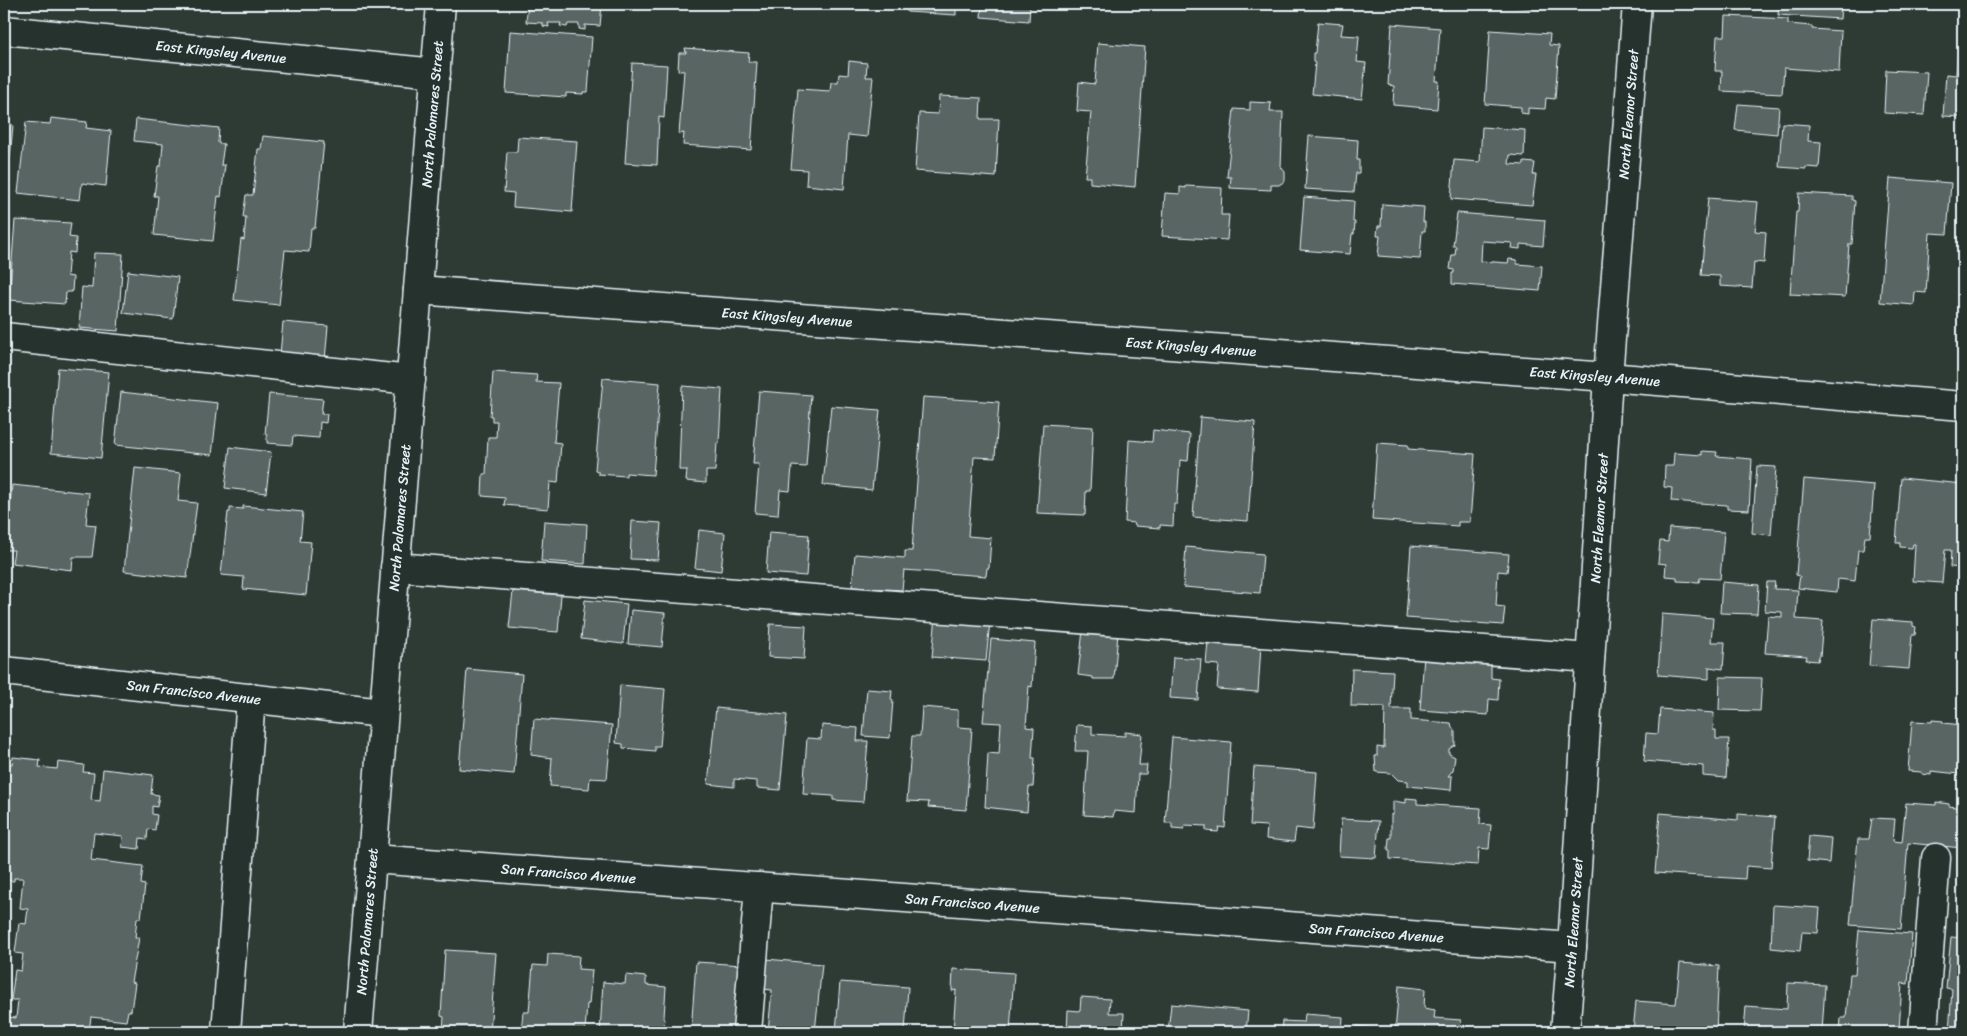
<svg xmlns="http://www.w3.org/2000/svg" width="1967" height="1036" viewBox="0 0 1967 1036" font-family="Sriracha,sans-serif">
  <style>
    .building { fill: #596563; stroke: #e8f1f8 }
    .lines { fill: none; stroke-linecap: round; stroke-linejoin: round }
    .minor-casing { stroke: #e8f1f8; stroke-width: 31 }
    .minor { stroke: #26332d; stroke-width: 28 }
    .labels { text-anchor: middle; stroke-width: 4; stroke-linejoin: round; paint-order: stroke }
    .street-label { font-size: 14px; fill: #e8f1f8; stroke: #26332d }
  </style>
  <rect width="100%" height="100%" fill="#2e3b35"/>
  <filter id="ink" filterUnits="userSpaceOnUse"><feTurbulence type="fractalNoise" baseFrequency=".02" numOctaves="2"/><feDisplacementMap in="SourceGraphic" scale="10" xChannelSelector="R" yChannelSelector="G"/><feConvolveMatrix kernelMatrix="1 2 1 2 8 2 1 2 1" color-interpolation-filters="sRGB"/></filter>
  <g filter="url(#ink)">
    <path class="building" d="M528,4H602L600,26L585,25V30L579,29V24H568L567,27L560,26L561,23H548L549,27L543,26V23L526,22Z
      M907,4H956V15L907,12Z
      M982,4H1030L1029,21L981,17Z
      M1488,4H1542L1541,9Z
      M1779,4H1841L1840,19L1778,15Z
      M1726,16L1788,19V24L1812,26V29L1841,31L1839,72L1784,68L1782,94L1721,91L1722,71H1715L1717,36H1725Z
      M1318,22L1343,24L1341,35L1359,36L1357,62L1366,63L1362,99L1312,94L1315,63L1313,62V53H1315Z
      M1392,24L1440,28L1436,81H1439L1437,109L1393,105L1394,86L1388,85Z
      M1490,30L1550,34L1549,45L1559,46L1555,99L1546,98L1545,109L1528,108V114L1521,113V107L1485,104Z
      M510,31L592,37L588,92H583V94L566,93V97L506,93Z
      M1959,34L1963,35V117L1943,116L1946,74L1956,75Z
      M1098,43L1145,47L1135,187L1090,183V177H1085L1091,112L1077,111L1079,82L1095,84Z
      M685,48L749,53L748,62H757L751,150L683,145L684,133L679,134L684,71L678,70L679,53H686Z
      M849,61L867,63L866,77H873L867,137L848,135L844,189L806,185L807,170L791,169L798,89L830,91L831,82H838L839,74L848,75Z
      M632,63L667,65L664,118L659,117L657,165L625,163Z
      M1886,70L1927,72L1924,115L1884,113Z
      M939,96L981,98L980,119H999L996,177L915,171L919,113L938,114Z
      M1250,102L1271,103L1270,112H1283L1281,167L1285,172V181L1279,185H1271V190L1230,188L1231,177H1227L1234,109L1250,110Z
      M1738,104L1779,107L1777,134L1735,130Z
      M51,118L87,122L86,128L111,131L106,186L82,183L80,200L18,193L26,122L50,124Z
      M136,119L219,128L218,143L224,144L221,165H225L221,197L218,196L213,241L154,235L158,196H154L158,166H161L163,144L134,141Z
      M1782,123L1809,125L1808,141L1821,142L1819,168L1806,167V169L1779,167Z
      M4,124L13,125L10,158H4Z
      M1482,127L1525,130L1524,156L1510,155L1509,164L1524,165V162L1535,163L1533,175H1536L1532,205L1451,199L1454,160L1480,162Z
      M263,136L324,142L315,228H311L309,252L285,250L279,305L234,300L241,239L244,240L246,217H243L246,195H253L258,149H261Z
      M1309,136L1358,140L1357,160H1359V173H1356L1354,192L1305,189Z
      M518,137L577,141L572,212L513,207L514,193L504,192L507,152H517Z
      M1890,178L1951,183L1947,234L1930,233L1926,293L1915,292L1914,305L1880,302Z
      M1186,186L1222,188L1221,215H1229L1227,240L1162,236L1165,193L1180,194V187L1186,188Z
      M1799,193L1852,196V200L1855,201L1852,244H1849L1845,297L1790,294L1796,212H1798Z
      M1304,197L1354,201L1353,222H1355L1354,234H1352L1350,254L1300,250Z
      M1708,198L1758,202L1755,231L1766,232L1764,263L1754,262L1752,288L1720,286V276L1701,275Z
      M1382,204L1424,207L1423,222H1425V231H1422L1420,259L1378,256L1380,236H1377L1378,226H1381Z
      M1457,213L1545,220L1543,246L1520,244V249L1511,248L1512,243L1482,241L1481,261L1508,263L1509,259L1517,260V264L1542,266L1540,291L1452,284V273H1454V270L1450,269L1452,255H1455L1456,246H1453Z
      M15,220L71,223L69,237L76,238L75,253L69,252L67,276L73,277L72,292H66L65,304L9,300Z
      M94,253L123,254L118,331L79,328L82,287L92,288Z
      M128,271L178,277L173,319L123,313Z
      M283,322L328,326L325,360L280,355Z
      M58,368L109,372L101,458L51,453Z
      M493,372L537,375L536,382L559,383L554,442L561,443L558,483L550,482L548,509L504,505L505,498L482,496L483,474H486L488,437H496L497,421H492V416H490Z
      M603,378L660,383L653,475L626,473V476L598,474V471L595,470Z
      M682,386L722,389L719,443H717L715,471H706V483L686,481L687,470H679Z
      M759,391L811,395L806,467L792,466L790,491L780,490L778,515L755,513L759,464H753Z
      M121,392L218,403L212,455L115,445Z
      M269,394L323,399L321,414H327L326,423L320,422L319,438L293,436L292,445L267,443V435L265,434Z
      M923,397L999,402L995,458L974,457L968,536L991,538L989,568H987L986,576L904,570L902,590L852,587L855,554L905,558V551H912Z
      M831,406L880,410L872,490L823,485Z
      M1200,417L1255,422L1248,521L1193,517Z
      M1043,424L1093,427L1090,491H1086L1085,515L1037,513Z
      M1153,430L1190,434L1188,461L1180,460L1177,504H1174L1173,526L1160,525V528L1135,526L1134,523L1125,522L1129,440L1152,442Z
      M1377,443L1408,445V449L1475,454L1470,522H1458V526L1372,520Z
      M230,447L271,452L266,493L225,488Z
      M1702,451L1717,452L1716,456L1752,459L1749,510L1727,509V505L1671,501L1672,488L1664,487L1665,466H1673L1674,453L1702,455Z
      M1757,466L1776,467L1771,535L1752,533Z
      M135,468L181,473L178,501L197,503L187,578L124,571Z
      M1901,478L1963,484V568L1950,567L1951,550H1945L1942,583L1913,581L1915,544H1913L1912,548L1900,547V543H1896Z
      M1804,479L1874,485L1870,537H1865L1863,550H1858L1855,581L1838,579L1837,592L1798,588L1800,576L1796,575Z
      M12,485L89,493L86,524L96,525L92,557H73L72,570L12,563L14,550H5Z
      M243,506L303,512L300,541L311,542L306,595L243,589L244,577L221,575L228,512H230V508L243,509Z
      M544,521L587,524L585,564L541,561Z
      M632,521L661,523L658,560L630,559Z
      M1669,528L1724,532L1720,579L1700,578L1699,582L1677,581V577L1665,576L1666,564L1658,563L1660,541L1668,542Z
      M699,530L725,533L721,571L695,568Z
      M769,532L809,535L806,576L766,573Z
      M1411,546L1509,554L1507,572L1498,571L1496,606L1505,607L1503,625L1406,618Z
      M1186,547L1263,554L1260,593L1183,587Z
      M1722,582L1759,585L1757,614L1720,613Z
      M1767,582H1775L1774,589L1798,590L1796,619L1823,621L1820,656H1819L1818,661L1806,660L1807,656L1765,653L1768,616L1782,617V612L1765,611Z
      M513,591L561,595L558,632L509,628Z
      M585,600L627,604L623,644L581,639Z
      M631,610L665,613L662,647L628,644Z
      M1662,614L1713,618L1711,642H1725L1723,669L1709,667V679L1658,675Z
      M936,616L990,621L986,661L932,657Z
      M1873,619L1913,622V626L1916,627L1915,635H1912L1909,669L1869,666Z
      M770,624L806,626L804,659L768,657Z
      M1083,630L1118,633L1114,679H1093V677L1078,675Z
      M991,639L1035,643L1032,687L1029,686L1026,727L1034,728L1032,758H1035L1033,787H1029L1027,812L985,807L988,753L999,754L1001,723L983,722Z
      M1208,641L1261,645L1258,692L1217,689L1219,665L1206,664Z
      M1424,656H1427V660L1491,665V678L1499,679L1498,700L1489,699L1488,715L1420,710Z
      M1173,657L1201,659L1198,700L1170,698Z
      M467,669L522,674L514,774L459,769Z
      M1352,669L1393,671L1391,709H1411V720L1451,723L1452,727L1455,731V745L1449,749V754L1455,757L1453,770L1448,776H1452L1451,790L1408,786V781L1398,780L1391,773L1376,772L1375,756H1377V747L1384,748L1385,707L1351,706Z
      M1720,677L1762,678L1760,711L1719,710Z
      M620,685L665,689L660,746H655V751L623,748V744L616,743Z
      M867,689L892,691L891,700H893L890,738L863,736Z
      M922,707L958,710V727L972,728L966,810L928,807L929,802L907,801L912,736H920Z
      M716,708L787,715L780,790L757,788V781L734,779V787L708,784Z
      M1660,709L1714,713L1713,730H1716V739H1729L1726,778L1703,776V766L1644,761L1646,733L1658,734Z
      M534,719L612,725L607,779L590,778L589,789L550,786L552,758L531,755Z
      M1932,720L1943,721V723L1962,725L1959,774L1931,771V775L1922,774V772L1908,771L1912,721L1932,722Z
      M822,725L858,728L857,741H868L863,802L833,800V796L803,794L807,738L821,739Z
      M1077,725L1092,726V734L1125,736V732L1142,734L1139,765H1147L1146,774H1138L1136,813L1114,811L1113,817L1084,815L1088,751H1075Z
      M1172,737L1231,742L1225,828L1219,827L1218,832L1206,831V826L1184,825V829L1172,828V823H1165Z
      M13,757L40,760L39,767L57,769L58,762L84,765L83,772L94,773L91,800L100,801L103,769L153,775L151,794L159,795L157,807L152,806V814L157,815L155,830L148,829L147,839L140,838L139,849L122,847L123,836L94,833L91,860L143,866L141,884L145,885L141,918H137L135,938H139L131,982L135,983L131,1011H128L126,1021L91,1017L89,1031L97,1032H6L8,1017L16,1018L18,1000H11L15,970L21,971L23,954L15,953L19,923L26,924L28,909L20,908L23,878H14V881L4,880V763L12,764Z
      M1254,767L1317,772L1313,830L1296,828L1294,842L1266,839L1267,826L1250,825Z
      M1406,798L1417,799V804L1481,808L1480,824L1491,825L1489,849L1479,848L1478,865L1390,859V850H1388L1389,838H1391V814L1393,815V801L1406,803Z
      M1936,802L1949,804V806L1963,808V848L1908,843L1901,929L1850,925L1858,839H1869L1872,818L1895,819L1893,841L1902,842L1906,803L1936,805Z
      M1660,813L1738,820V814L1775,817L1771,868L1746,866L1745,879L1655,873Z
      M1341,819L1379,821L1376,858L1339,856Z
      M1809,836L1831,838L1829,863L1807,861Z
      M1773,905L1820,908L1818,933L1802,932L1800,951L1771,948Z
      M1859,930L1912,934L1908,984L1902,983L1899,1030L1894,1029L1893,1032H1840L1841,1018H1846L1850,974H1855Z
      M1951,937L1963,938V1032H1949L1952,989L1946,988Z
      M445,950L496,953L490,1032H443L444,1017L441,1016Z
      M548,954L579,956L578,969L592,970L589,1004H587L585,1032H521L523,1012H529L533,965L547,966Z
      M766,959L822,964L815,1032H768L772,990L764,989Z
      M696,962L743,965L738,1032H691Z
      M1680,963L1719,966L1716,1032H1633L1636,1001L1676,1004Z
      M953,969L1014,973L1010,1032H953L956,990L952,991Z
      M626,975L646,977V985L666,987L663,1032H600L603,982L625,984Z
      M840,982L908,987L905,1032H836Z
      M1788,983L1825,985L1822,1032H1744L1746,1006L1787,1009Z
      M1399,986L1425,989L1424,1008L1435,1010L1434,1018L1461,1020L1460,1026L1475,1027L1474,1032H1395Z
      M1081,997L1110,999L1109,1013H1124L1123,1032H1067L1068,1010L1080,1011Z
      M1171,1004L1248,1011L1246,1032H1168Z
      M1305,1014L1343,1017L1342,1032H1281L1282,1021L1304,1022Z
      M1357,1026L1377,1028V1032H1356Z"/>
    <g class="lines">
      <defs>
        <g id="minor">
          <path id="s1" d="M4,30L436,73"/>
          <path id="s2" d="M418,290L1608,377L1963,406"/>
          <path d="M4,337L411,380"/>
          <path d="M395,567L1590,658"/>
          <path id="s3" d="M4,671L383,713"/>
          <path id="s4" d="M373,859L1572,947"/>
          <path d="M226,1032L251,698"/>
          <path id="s5" d="M358,1032L441,4"/>
          <path d="M747,1032L759,887"/>
          <path id="s6" d="M1565,1032L1572,947L1608,377L1637,4"/>
          <path d="M1923,1032L1936,858"/>
        </g>
      </defs>
      <use href="#minor" class="minor-casing"/>
      <use href="#minor" class="minor"/>
    </g>
  </g>
  <g class="labels">
    <g class="street-label">
      <text dy="5" stroke="none"><textPath href="#s1" startOffset="218">East Kingsley Avenue</textPath></text>
      <text dy="5" stroke="none"><textPath href="#s5" startOffset="921">North Palomares Street</textPath></text>
      <text dy="5" stroke="none"><textPath href="#s6" startOffset="920">North Eleanor Street</textPath></text>
      <text dy="5" stroke="none"><textPath href="#s2" startOffset="370">East Kingsley Avenue</textPath></text>
      <text dy="5" stroke="none"><textPath href="#s2" startOffset="775">East Kingsley Avenue</textPath></text>
      <text dy="5" stroke="none"><textPath href="#s2" startOffset="1180">East Kingsley Avenue</textPath></text>
      <text dy="5" stroke="none"><textPath href="#s5" startOffset="516">North Palomares Street</textPath></text>
      <text dy="5" stroke="none"><textPath href="#s6" startOffset="515">North Eleanor Street</textPath></text>
      <text dy="5" stroke="none"><textPath href="#s3" startOffset="191">San Francisco Avenue</textPath></text>
      <text dy="5" stroke="none"><textPath href="#s4" startOffset="196">San Francisco Avenue</textPath></text>
      <text dy="5" stroke="none"><textPath href="#s4" startOffset="601">San Francisco Avenue</textPath></text>
      <text dy="5" stroke="none"><textPath href="#s5" startOffset="111">North Palomares Street</textPath></text>
      <text dy="5" stroke="none"><textPath href="#s6" startOffset="110">North Eleanor Street</textPath></text>
      <text dy="5" stroke="none"><textPath href="#s4" startOffset="1006">San Francisco Avenue</textPath></text>
    </g>
  </g>
  <rect width="1967" height="1036" fill="none" stroke="#26332d" stroke-width="20"/>
  <rect x="10" y="10" width="1947" height="1016" fill="none" stroke="#e8f1f8" stroke-width="2" filter="url(#ink)"/>
</svg>
